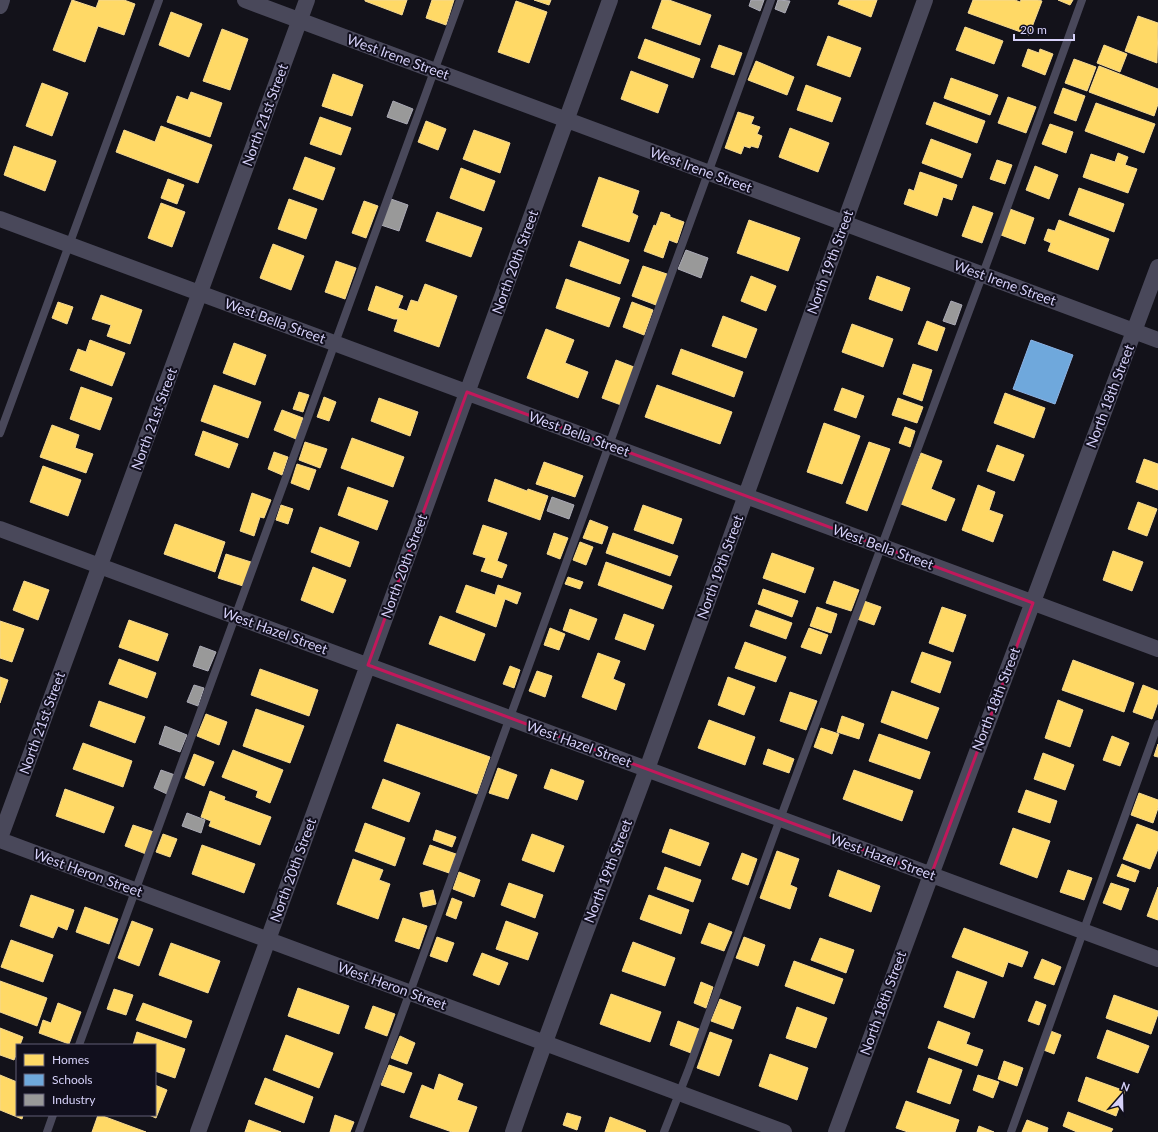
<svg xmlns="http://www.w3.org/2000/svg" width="1158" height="1132" viewBox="0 0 1158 1132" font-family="Lato,sans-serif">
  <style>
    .homes { fill: #ffd966; stroke: #f3d792 }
    .schools { fill: #6fa8dc; stroke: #8eb4e5 }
    .industry { fill: #999; stroke: #abaab6 }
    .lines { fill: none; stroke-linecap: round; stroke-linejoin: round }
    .service { stroke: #49485a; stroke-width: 8 }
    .minor { stroke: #49485a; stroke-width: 16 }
    .marked { fill: none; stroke: #c2185b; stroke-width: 3; stroke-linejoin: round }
    .labels { text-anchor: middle; stroke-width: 4; stroke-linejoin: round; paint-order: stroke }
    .street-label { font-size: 14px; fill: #d6d1f9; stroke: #110f1d }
  </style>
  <rect width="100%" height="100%" fill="#13121a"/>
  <path class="homes" d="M72,0L96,8L99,0H124L135,4L124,35L98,26L85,62L53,50Z
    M365,0H407L402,15L365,1Z
    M432,0H454L446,25L426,18Z
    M534,0H551L549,5Z
    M662,0H669L711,15L700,45L652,28Z
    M840,0H877L871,17L838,4Z
    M973,0H1015L1020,2L1021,0H1038L1042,1L1029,35L968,13Z
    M1058,0H1073L1070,5Z
    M516,1L547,12L529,63L498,52Z
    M171,12L202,24L189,57L159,45Z
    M1138,16L1158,23L1157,63L1125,51Z
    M965,27L1003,41L994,64L956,50Z
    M222,29L248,39L230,90L203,81Z
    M828,36L861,48L850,77L817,65Z
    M645,39L700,59L693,78L638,58Z
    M719,45L742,53L734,75L711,67Z
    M1104,45L1127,54L1120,72L1097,63Z
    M1028,49L1039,53L1040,49L1053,54L1045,75L1022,66Z
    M1074,59L1096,67L1087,91L1065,83Z
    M756,61L794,77L787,95L748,80Z
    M1099,66L1158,89V104L1154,116L1089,92Z
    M631,71L668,85L658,113L621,99Z
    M333,74L363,85L352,116L322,106Z
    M951,78L998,95L990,115L944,98Z
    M42,83L68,93L52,136L26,126Z
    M806,85L841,98L832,122L797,110Z
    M1063,88L1085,96L1076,121L1054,113Z
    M191,92L222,103L210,137L167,122L177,96L188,100Z
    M1008,97L1036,107L1026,133L998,123Z
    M934,102L985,121L977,143L926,124Z
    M1096,103L1155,124L1144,153L1085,131Z
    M738,112L754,117L751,124L760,127L757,134L762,136L758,148L751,146L750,148L744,146L741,154L725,148Z
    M320,117L351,128L341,155L310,144Z
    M426,121L446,129L438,150L418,142Z
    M1050,124L1073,132L1066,153L1042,144Z
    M161,126L212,145L198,183L116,152L124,130L155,142Z
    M790,128L829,143L818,172L779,157Z
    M474,130L510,143L500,173L463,159Z
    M931,139L971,154L962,178L922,163Z
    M14,146L56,161L45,191L4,175Z
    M1118,153L1128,157L1125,165L1137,169L1128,193L1083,177L1091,154L1115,162Z
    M305,157L335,168L323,200L293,189Z
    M997,160L1012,165L1005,184L990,179Z
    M1035,166L1058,175L1049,199L1026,190Z
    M461,168L495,181L484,211L450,198Z
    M920,172L957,185L952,200L943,197L937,216L904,204L909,189L914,191Z
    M599,177L639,191L632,213L638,216L629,242L582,226Z
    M168,179L184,185L177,204L161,198Z
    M1079,188L1124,204L1114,232L1069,215Z
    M289,199L317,209L306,239L278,229Z
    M364,201L378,206L366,238L352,233Z
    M161,203L185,212L172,247L148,238Z
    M973,206L993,213L982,243L962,236Z
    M1010,209L1034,218L1025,244L1001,235Z
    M437,212L482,228L471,257L426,241Z
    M661,212L670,215V217L684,222L677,243L669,240L663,258L644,251L654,225L656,226Z
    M749,220L800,238L788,271L737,253Z
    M1059,220L1109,239L1098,270L1048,251L1051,243L1044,240L1048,229L1055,231Z
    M579,241L629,260L620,284L570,266Z
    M273,244L304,256L291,290L260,278Z
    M336,261L356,268L345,299L325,292Z
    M643,266L667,274L656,305L632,296Z
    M751,276L776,286L766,311L741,301Z
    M877,276L910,288L902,311L869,299Z
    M566,279L620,298L609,327L556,308Z
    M425,284L457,296L439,347L394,331L398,319H394L368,310L376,286L403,296L398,308L407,311L411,300L418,302Z
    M101,295L142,310L130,344L107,336L111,325L92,319Z
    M58,302L73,307L67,324L52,318Z
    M632,302L653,310L644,335L623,327Z
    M723,316L757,329L746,358L712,346Z
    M927,321L945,328L937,351L918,344Z
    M852,324L893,339L883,367L842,352Z
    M546,329L574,340L565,363L588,372L578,398L527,378Z
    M90,340L125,353L112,386L70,370L78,349L86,352Z
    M234,343L266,355L255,385L223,373Z
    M681,349L743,372L734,397L672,374Z
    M616,360L634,367L621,405L602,398Z
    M913,364L932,370L922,401L903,394Z
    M214,385L261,402L248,438L201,421Z
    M657,385L732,412L720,444L645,417Z
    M81,387L112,398L100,430L70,419Z
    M842,388L864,396L856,418L834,410Z
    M299,392L309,395L303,412L293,409Z
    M1005,393L1045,408L1034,438L994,423Z
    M324,397L336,402L329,421L317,417Z
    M379,398L418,412L410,436L371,421Z
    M898,398L923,407L917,423L892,415Z
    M282,410L303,418L296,439L274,430Z
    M824,423L860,436L842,484L807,472Z
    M52,425L79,435L75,448L93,454L86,473L40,457Z
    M905,427L915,431L910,447L899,443Z
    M203,431L238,444L229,468L195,455Z
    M352,438L404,457L393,487L341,468Z
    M305,442L327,449L320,468L299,460Z
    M869,442L890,449L867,511L846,503Z
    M997,445L1024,455L1014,481L987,471Z
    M274,452L288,457L282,475L268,469Z
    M921,453L942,461L931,489L955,499L946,521L901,504Z
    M1144,459L1158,464V490L1136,482Z
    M544,462L583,476L575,497L536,484Z
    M297,464L316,470L309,490L291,483Z
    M43,466L81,480L68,516L30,502Z
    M495,479L527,491L528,489L548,496L540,520L488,501Z
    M978,485L995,492L989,510L1003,515L993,542L962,530Z
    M348,487L388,501L377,530L338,515Z
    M252,493L271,500L264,518L260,517L254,536L240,531Z
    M1138,502L1157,509L1147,536L1128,529Z
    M281,505L293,509L288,524L276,520Z
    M643,505L682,519L673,544L634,530Z
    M590,520L608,527L602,544L583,538Z
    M175,524L225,542L215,572L164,554Z
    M483,525L507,533L497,561L507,565L502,578L481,571L486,558L473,554Z
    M320,527L359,542L350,567L311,552Z
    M554,533L568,538L560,559L547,554Z
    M613,533L678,556L670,576L606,553Z
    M580,542L593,547L586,565L573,560Z
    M1113,551L1143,562L1132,591L1103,580Z
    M772,553L814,568L805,593L763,578Z
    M226,554L251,562L243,586L218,578Z
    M606,562L672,586L663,609L598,585Z
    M313,567L346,580L333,613L301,600Z
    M568,577L583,582L580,589L565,584Z
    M24,581L49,590L38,620L13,610Z
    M834,581L859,590L851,611L826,603Z
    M466,585L495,595L498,585L521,593L517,604L505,599L496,627L456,612Z
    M763,589L798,601L792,617L758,604Z
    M864,601L881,607L874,625L857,619Z
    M817,607L837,614L831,633L810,626Z
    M942,607L966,615L953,652L929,643Z
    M570,609L597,619L589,640L563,630Z
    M756,610L792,623L786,639L750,626Z
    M624,614L654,625L645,650L615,639Z
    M440,616L485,634L475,661L429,644Z
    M129,620L168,634L158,661L119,647Z
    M0,621L24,629L12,662L0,658Z
    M550,628L565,634L559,650L544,645Z
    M809,628L828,635L821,654L801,647Z
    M745,642L786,657L776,682L735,668Z
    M922,652L951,662L940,693L911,682Z
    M598,653L620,661L613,679L625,684L616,710L582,697Z
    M119,659L156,673L147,698L109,684Z
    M1073,660L1134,683L1124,712L1062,690Z
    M510,666L520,670L514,688L503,684Z
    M260,669L318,690L309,716L251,695Z
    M537,671L552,676L545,697L529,691Z
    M0,677L8,680L0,703Z
    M728,677L755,687L744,715L718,705Z
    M1143,685L1158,691V702L1152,719L1133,712Z
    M892,691L939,708L927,739L881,722Z
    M790,692L817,701L806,730L780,721Z
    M1058,700L1083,710L1070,747L1045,738Z
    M99,701L145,717L135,743L90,726Z
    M256,709L304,726L290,763L243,746Z
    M206,714L227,722L219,745L197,736Z
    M842,716L864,724L859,739L837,732Z
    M709,720L755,737L745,765L698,748Z
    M397,724L490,757L477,794L384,761Z
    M821,728L839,734L832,754L814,747Z
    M879,734L930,752L920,779L869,761Z
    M1112,736L1129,743L1120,766L1103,760Z
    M83,743L132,761L123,787L73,769Z
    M1158,744V757L1154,756Z
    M768,749L794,759L789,773L763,764Z
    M233,750L283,770L270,803L256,797L258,791L222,777Z
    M1043,753L1074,765L1065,790L1034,779Z
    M194,754L214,762L204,786L185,778Z
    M498,768L517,775L508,799L489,793Z
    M551,769L584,781L577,800L544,788Z
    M854,770L913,791L902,821L843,799Z
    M383,779L420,793L409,822L372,808Z
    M65,789L114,807L104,833L56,816Z
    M1026,790L1057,801L1050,823L1018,812Z
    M210,791L225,797L224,800L271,817L260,845L209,826L211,821L201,817Z
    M1139,793L1158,800V808L1153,823L1131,815Z
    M365,823L405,838L395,866L355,851Z
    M1137,824L1158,832V849L1150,869L1123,859Z
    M133,825L154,832L146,854L125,846Z
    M1013,828L1050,841L1037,878L1000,864Z
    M670,829L709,843L700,866L662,852Z
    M436,830L456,837L452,847L433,840Z
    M163,834L177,839L170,857L156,852Z
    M532,834L564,846L554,872L522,860Z
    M202,845L255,864L244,893L192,874Z
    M430,845L456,854L449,873L423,864Z
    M777,851L799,859L790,885L797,888L790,909L760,898Z
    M742,853L757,859L748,885L732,879Z
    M353,859L383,870L379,880L390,884L378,919L337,904Z
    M1122,864L1139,871L1135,882L1117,876Z
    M665,867L701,880L693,902L657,889Z
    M838,870L880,886L871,912L829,896Z
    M1068,870L1092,878L1084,900L1060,892Z
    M459,872L480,880L474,897L453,889Z
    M509,883L543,895L535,918L501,905Z
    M1111,883L1129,889L1121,910L1103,903Z
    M1158,887V920L1147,916Z
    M433,890L436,904L423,907L420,893Z
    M31,895L74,910L67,930L58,926L53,938L20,926Z
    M649,895L689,910L681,934L640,919Z
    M452,898L462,902L456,919L446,915Z
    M85,907L118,919L109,944L76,932Z
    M403,918L427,926L419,949L395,941Z
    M132,921L153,929L139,966L118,958Z
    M506,921L538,933L528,960L496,949Z
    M709,923L732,932L724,951L701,943Z
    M964,928L1028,952L1022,967L1008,962L1003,977L952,957Z
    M437,937L454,943L447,962L430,956Z
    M744,937L765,945L758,966L736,958Z
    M820,938L854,950L846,973L811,960Z
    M11,940L53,955L43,982L1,967Z
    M633,942L675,958L665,986L622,971Z
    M171,943L220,961L208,993L159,975Z
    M482,953L508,963L499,985L473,975Z
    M1042,959L1061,967L1054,985L1034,978Z
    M794,961L843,979L834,1004L785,986Z
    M957,971L987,982L974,1018L944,1007Z
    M0,981L47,998L37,1026L0,1012Z
    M701,982L713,987L706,1008L694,1003Z
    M298,988L349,1006L339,1034L288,1016Z
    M114,989L133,995L126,1015L107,1009Z
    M611,994L661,1012L650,1042L600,1024Z
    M1114,995L1158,1011V1014L1151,1034L1106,1018Z
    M720,999L741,1007L733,1029L711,1021Z
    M1036,1001L1046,1005L1039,1025L1028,1021Z
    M58,1003L81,1012L69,1044L39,1033L43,1020L51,1023Z
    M143,1003L192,1021L186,1038L136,1020Z
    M373,1006L395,1014L387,1036L365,1028Z
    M797,1007L827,1018L816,1048L786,1038Z
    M678,1021L699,1029L691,1053L670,1045Z
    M938,1021L970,1033L966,1044L983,1050L977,1066L928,1048Z
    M0,1028L23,1037L20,1045H17V1053L14,1060L0,1055Z
    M1048,1030L1061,1035L1054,1054L1041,1049Z
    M1107,1030L1149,1046L1138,1073L1097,1058Z
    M137,1032L185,1049L175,1078L155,1071V1045H133Z
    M710,1032L732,1040L719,1076L697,1068Z
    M286,1035L333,1053L319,1088L273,1070Z
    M400,1036L415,1043L407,1064L391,1058Z
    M770,1054L808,1068L797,1100L759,1086Z
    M929,1058L962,1070L950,1104L917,1092Z
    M1004,1061L1023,1068L1017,1086L998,1079Z
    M389,1065L412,1073L404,1093L381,1085Z
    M439,1074L463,1084L457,1100L477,1107L468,1132H452L410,1117L422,1085L434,1090Z
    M0,1075L17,1082V1115H23L22,1119L0,1110Z
    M978,1075L999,1082L993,1098L973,1090Z
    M1086,1077L1125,1091L1116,1116L1078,1101Z
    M265,1078L313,1097L304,1123L255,1104Z
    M155,1085L167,1090L156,1118L149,1115H155Z
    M906,1101L959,1120L955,1132H908L896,1128Z
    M1068,1112L1113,1129L1111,1132H1077L1063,1126Z
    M567,1113L581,1117L577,1130L563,1125Z
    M98,1115H100L146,1132H92Z
    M335,1115L354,1122L350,1132H330Z
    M610,1117L646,1131L645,1132H605Z
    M249,1120L281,1132H245Z
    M1027,1120L1048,1128L1047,1132H1022Z
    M979,1126L994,1132H977Z"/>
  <path class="schools" d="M1031,340L1073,355L1055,404L1013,389Z"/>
  <path class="industry" d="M751,0H764L760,11L749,6Z
    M778,0L790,1L785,13L775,9Z
    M393,101L413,109L407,124L387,117Z
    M391,199L408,205L399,231L381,225Z
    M686,250L708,258L701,278L678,269Z
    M951,301L962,305L955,325L943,321Z
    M552,497L574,505L569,519L547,511Z
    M200,646L216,652L208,671L193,666Z
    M194,685L204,688L198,706L187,702Z
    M165,726L187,735L180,752L159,744Z
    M161,770L175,775L167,794L154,788Z
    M187,813L205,820L201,833L182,826Z"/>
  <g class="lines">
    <path class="service" d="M0,433L159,0
      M79,1045L460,0
      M47,1132L53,1115
      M359,1132L771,0
      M664,1132L688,1071L780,819L991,252L1082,0
      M1011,1132L1158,724"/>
    <path class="minor" d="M245,0L1158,340
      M0,6L2,0
      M0,219L1158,649
      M0,529L1158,959
      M0,838L307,0
      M0,840L784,1132
      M198,1132L610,0
      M513,1132C555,1010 602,890 647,769C741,513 832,256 925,0
      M836,1132L931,875L1158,267"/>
  </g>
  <path class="marked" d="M467,392L1033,603L931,875L368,665Z"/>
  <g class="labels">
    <g class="street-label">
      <text transform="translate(398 57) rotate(20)" y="5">West Irene Street</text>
      <text transform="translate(265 115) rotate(-70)" y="5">North 21st Street</text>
      <text transform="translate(701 170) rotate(20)" y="5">West Irene Street</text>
      <text transform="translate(515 262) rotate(-70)" y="5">North 20th Street</text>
      <text transform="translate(830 262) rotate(-70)" y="5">North 19th Street</text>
      <text transform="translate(1005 283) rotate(20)" y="5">West Irene Street</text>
      <text transform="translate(275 321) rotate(20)" y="5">West Bella Street</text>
      <text transform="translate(1110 396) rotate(-69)" y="5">North 18th Street</text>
      <text transform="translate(154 419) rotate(-70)" y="5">North 21st Street</text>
      <text transform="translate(579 434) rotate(20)" y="5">West Bella Street</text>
      <text transform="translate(883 547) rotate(20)" y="5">West Bella Street</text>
      <text transform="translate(404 566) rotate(-70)" y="5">North 20th Street</text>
      <text transform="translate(720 567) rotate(-70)" y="5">North 19th Street</text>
      <text transform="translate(275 631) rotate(20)" y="5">West Hazel Street</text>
      <text transform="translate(996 699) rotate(-69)" y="5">North 18th Street</text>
      <text transform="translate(42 723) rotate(-70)" y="5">North 21st Street</text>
      <text transform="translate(579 744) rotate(20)" y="5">West Hazel Street</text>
      <text transform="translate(883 857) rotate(20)" y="5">West Hazel Street</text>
      <text transform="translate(293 870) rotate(-70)" y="5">North 20th Street</text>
      <text transform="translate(608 871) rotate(-69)" y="5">North 19th Street</text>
      <text transform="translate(88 873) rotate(20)" y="5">West Heron Street</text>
      <text transform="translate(392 986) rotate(20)" y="5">West Heron Street</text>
      <text transform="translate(883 1003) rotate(-70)" y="5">North 18th Street</text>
    </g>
  </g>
  <rect x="16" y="1044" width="140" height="72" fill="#110f1d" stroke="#605d75"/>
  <rect x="24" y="1054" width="20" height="12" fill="#ffd966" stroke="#605d75"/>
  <text x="52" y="1064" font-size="12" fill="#d6d1f9">Homes</text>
  <rect x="24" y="1074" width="20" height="12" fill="#6fa8dc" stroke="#605d75"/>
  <text x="52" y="1084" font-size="12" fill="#d6d1f9">Schools</text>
  <rect x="24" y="1094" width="20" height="12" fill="#999999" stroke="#605d75"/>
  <text x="52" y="1104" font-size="12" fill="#d6d1f9">Industry</text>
  <g transform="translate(1122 1096) rotate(20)" stroke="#110f1d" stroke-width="3" paint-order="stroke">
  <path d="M0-3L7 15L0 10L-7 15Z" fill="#d6d1f9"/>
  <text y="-6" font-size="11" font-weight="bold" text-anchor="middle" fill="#d6d1f9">N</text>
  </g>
  <path d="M1014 34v6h60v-6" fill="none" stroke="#d6d1f9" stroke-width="2"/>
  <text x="1020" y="34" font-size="12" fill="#d6d1f9" stroke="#110f1d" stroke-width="3" paint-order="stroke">20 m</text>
</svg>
